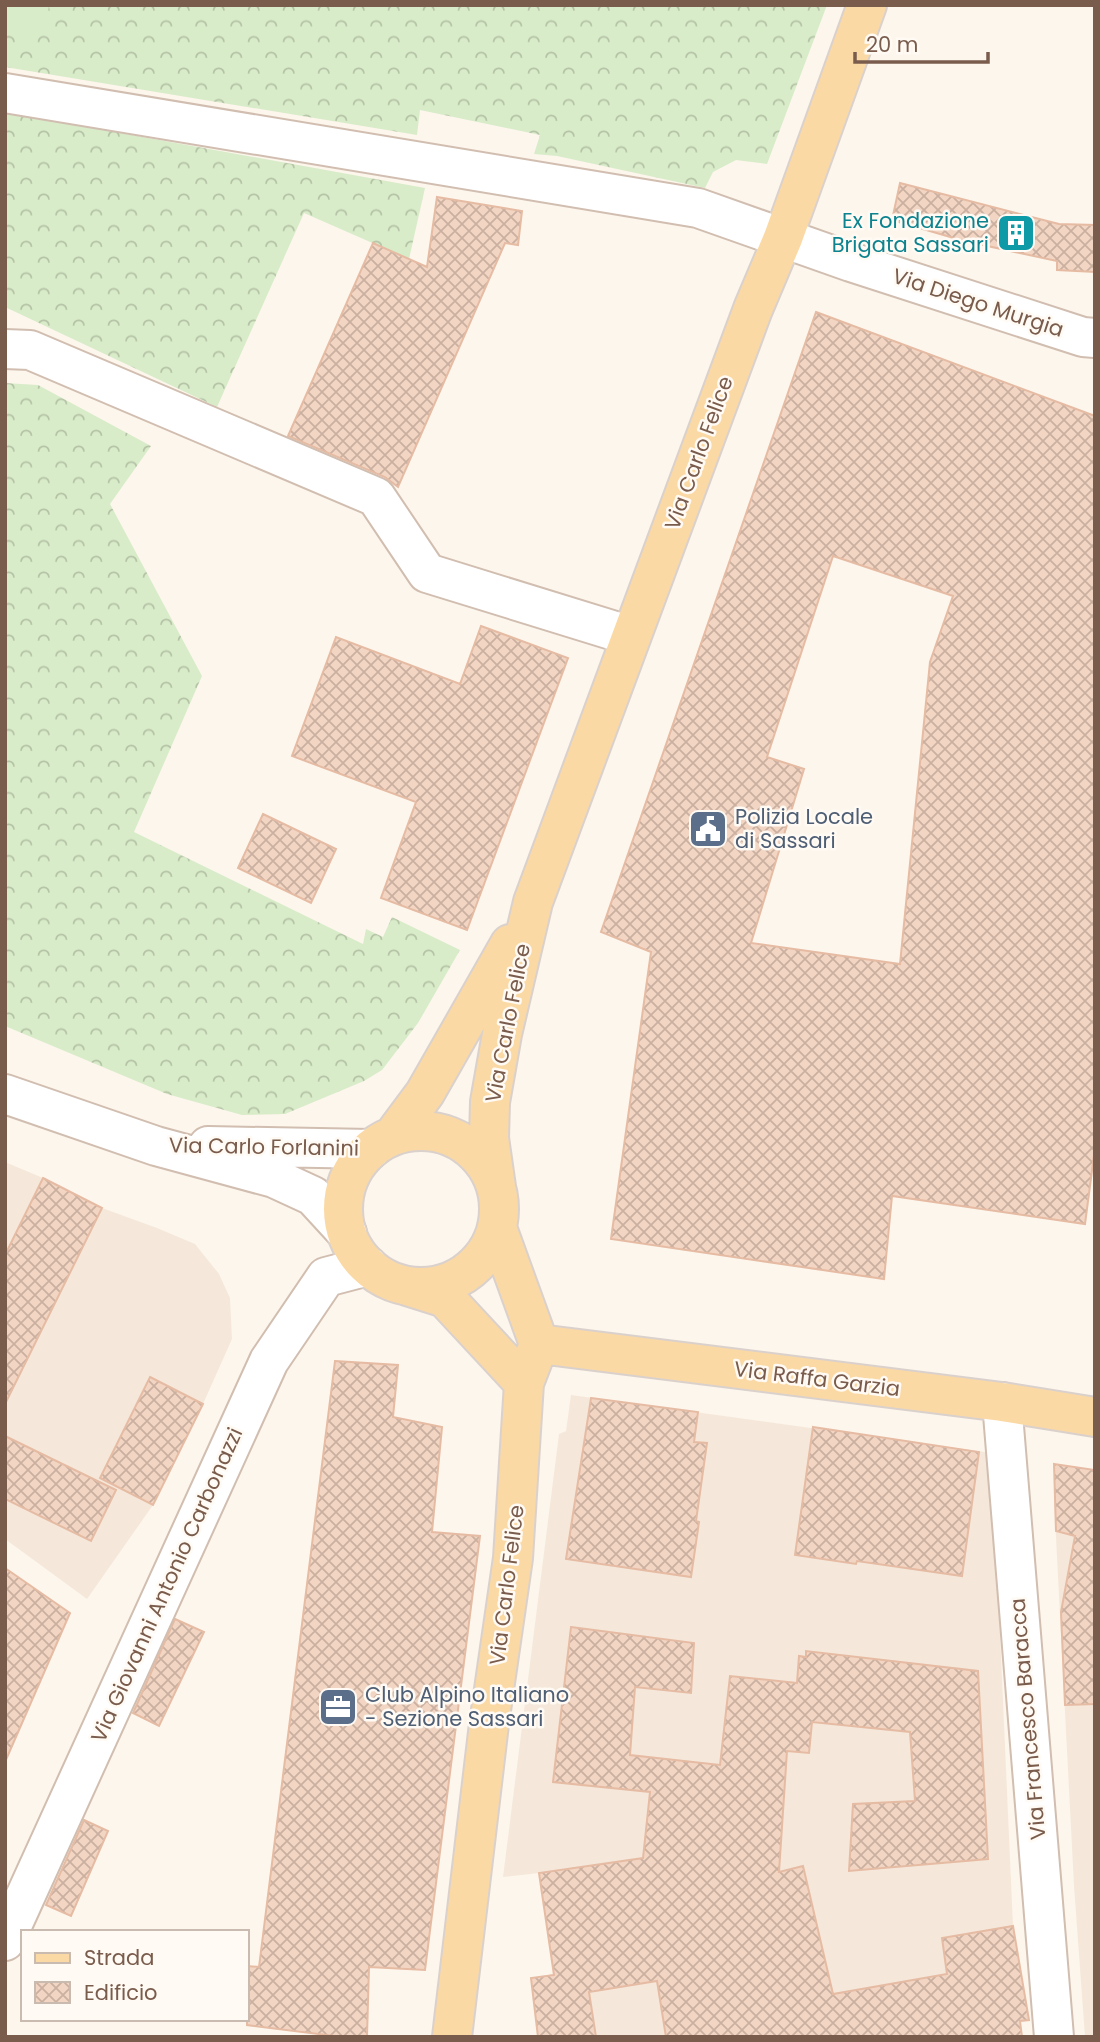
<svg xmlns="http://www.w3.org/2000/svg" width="1100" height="2042" viewBox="0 0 1100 2042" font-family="Poppins,sans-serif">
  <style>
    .residential { fill: #f5e8da }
    .forest { fill: url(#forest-crowns) }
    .pitch { fill: #d8ecc9 }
    .building { fill: url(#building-cross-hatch); stroke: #e6bba3; stroke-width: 2; fill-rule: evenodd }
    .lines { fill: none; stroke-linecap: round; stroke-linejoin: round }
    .minor-casing { stroke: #d1beb0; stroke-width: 42 }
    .major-casing { stroke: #dad1cd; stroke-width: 42 }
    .minor { stroke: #fff; stroke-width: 38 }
    .major { stroke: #fbd9a5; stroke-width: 38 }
    .labels { text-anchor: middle; stroke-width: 5; stroke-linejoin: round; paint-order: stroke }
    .culture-label { font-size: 21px; fill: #0d838f; stroke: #fffaf3; text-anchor: end }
    .street-label { font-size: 21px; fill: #7a5c4d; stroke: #fffaf3 }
    .service-label { font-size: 21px; fill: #4e5e75; stroke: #fffaf3; text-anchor: start }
  </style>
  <defs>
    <pattern id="forest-crowns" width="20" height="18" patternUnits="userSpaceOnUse" patternTransform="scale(1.75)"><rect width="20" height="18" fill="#d8ecc9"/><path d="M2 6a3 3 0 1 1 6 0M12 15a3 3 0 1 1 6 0" fill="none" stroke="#b4c2a5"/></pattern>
    <pattern id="building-cross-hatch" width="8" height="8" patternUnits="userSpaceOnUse" patternTransform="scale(1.75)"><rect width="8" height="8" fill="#f3d5c3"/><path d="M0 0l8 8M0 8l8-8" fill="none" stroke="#cab0a1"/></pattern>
  </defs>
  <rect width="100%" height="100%" fill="#fdf6ec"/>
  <path class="residential" d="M5,1162L43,1178L102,1208L157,1228L195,1244L219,1274L230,1298L232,1339L203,1404L153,1505L87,1599L5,1539Z
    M571,1395L992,1453L1013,1926L1029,2020L1020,2021L1022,2037H529L538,2035L531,1978L554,1974L539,1873L503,1877L559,1434L566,1431Z
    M1095,1470V2037H1085L1074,1886L1054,1499Z"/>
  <path class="forest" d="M5,5H827L767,164L736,160L713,172L705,188L557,156L534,154L540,135L420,110L417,135L5,67Z
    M5,112L425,188L409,259L304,213L217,407L5,307Z
    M5,383L38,385L151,446L110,504L202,676L134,832L363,944L366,929L383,937L392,917L460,950L418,1023L382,1070L364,1081L285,1114L242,1115L167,1094L5,1026Z"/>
  <path class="pitch" d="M5,5H49L45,33L5,26Z"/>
  <path class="building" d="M900,183L1059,224L1095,225V272L1057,270V261L964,241L892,220Z
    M437,197L522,211L518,245L505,243L398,487L385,477L288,436L373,243L427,267Z
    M816,312L1095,416V1148L1085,1224L892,1196L884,1279L611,1239L651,952L601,932ZM833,556L953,596L930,662L900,964L751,943L804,769L767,757Z
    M481,626L568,658L467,930L381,898L416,802L292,756L336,637L460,684Z
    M263,814L336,849L311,903L238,868Z
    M43,1178L102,1208L5,1404V1255Z
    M335,1361L398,1365L393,1417L442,1427L432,1532L480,1536L425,1970L369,1967L367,2037H342L247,2025V1966L259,1967Z
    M150,1377L203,1404L153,1505L100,1478Z
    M591,1398L698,1412L694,1442L707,1443L696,1521L699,1522L691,1577L566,1559Z
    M813,1427L979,1452L962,1576L857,1561L856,1564L795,1555Z
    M5,1436L116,1490L91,1541L5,1499Z
    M1054,1464L1095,1470V1704L1065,1705L1061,1612L1075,1536L1056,1531Z
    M5,1568L70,1613L5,1762Z
    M175,1619L204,1632L159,1726L133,1713Z
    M571,1627L694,1643L691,1693L635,1687L630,1755L720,1765L730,1676L797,1683L799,1656L806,1657V1651L978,1671L988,1859L849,1871L853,1804L915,1801L910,1732L812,1722L809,1753L787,1751L779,1872L803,1866L833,1994L947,1974L942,1938L1013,1926L1029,2020L1020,2021L1022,2037H666L657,1981L589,1992L596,2037H538L531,1978L554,1975L539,1873L643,1858L650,1792L553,1782Z
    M84,1820L108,1831L71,1916L46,1905Z"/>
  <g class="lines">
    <defs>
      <path id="minor" d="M5,93L698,208L851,262L1083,337L1095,338
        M5,349L30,350L376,497L427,573L631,636
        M5,1094L156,1146L274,1178L313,1196L347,1233
        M208,1146L371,1149
        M1002,1402L1054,2037
        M5,1941L269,1361L326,1277L368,1266"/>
      <path id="major" d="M343 1209a78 78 0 1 1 156 0a78 78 0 1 1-156 0Z
        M393,1136L425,1093L510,944
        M496,1187L489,1138L490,1102L502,1034L533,902L753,309L783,238L867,5
        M407,1286L445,1298L524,1383
        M539,1344L1002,1402L1095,1417
        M452,2037L489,1724L513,1558L524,1383L539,1344L497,1228"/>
    </defs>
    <use href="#minor" class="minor-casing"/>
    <use href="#major" class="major-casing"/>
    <use href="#minor" class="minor"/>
    <use href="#major" class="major"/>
  </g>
  <defs>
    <symbol id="building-square" viewBox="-11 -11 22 22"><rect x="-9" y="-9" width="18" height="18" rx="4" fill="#0f9aa8" stroke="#fffaf3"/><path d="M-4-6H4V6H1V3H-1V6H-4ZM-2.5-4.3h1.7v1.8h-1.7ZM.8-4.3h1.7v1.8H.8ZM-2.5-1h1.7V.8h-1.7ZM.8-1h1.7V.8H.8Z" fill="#fff"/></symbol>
    <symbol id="civic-square" viewBox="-11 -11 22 22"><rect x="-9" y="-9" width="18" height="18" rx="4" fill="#5c6f8a" stroke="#fffaf3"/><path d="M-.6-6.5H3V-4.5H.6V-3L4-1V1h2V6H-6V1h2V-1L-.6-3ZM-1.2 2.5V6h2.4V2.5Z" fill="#fff"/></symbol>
    <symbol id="office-square" viewBox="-11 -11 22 22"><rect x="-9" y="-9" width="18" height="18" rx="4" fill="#5c6f8a" stroke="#fffaf3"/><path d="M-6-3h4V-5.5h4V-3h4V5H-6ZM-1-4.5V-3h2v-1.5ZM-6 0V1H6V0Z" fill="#fff"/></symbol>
  </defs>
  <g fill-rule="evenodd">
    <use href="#building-square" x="994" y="211" width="44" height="44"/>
    <use href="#civic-square" x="686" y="807" width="44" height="44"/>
    <use href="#office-square" x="316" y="1685" width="44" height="44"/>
  </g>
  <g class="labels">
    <g class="culture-label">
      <text x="989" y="228">Ex Fondazione<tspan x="989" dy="24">Brigata Sassari</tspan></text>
    </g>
    <g class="street-label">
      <text transform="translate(978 303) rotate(18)" y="7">Via Diego Murgia</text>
      <text transform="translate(699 453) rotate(-70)" y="7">Via Carlo Felice</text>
      <text transform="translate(508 1023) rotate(-79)" y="7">Via Carlo Felice</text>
      <text transform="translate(264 1147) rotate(1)" y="7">Via Carlo Forlanini</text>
      <text transform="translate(817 1379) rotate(7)" y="7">Via Raffa Garzia</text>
      <text transform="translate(167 1585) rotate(-66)" y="7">Via Giovanni Antonio Carbonazzi</text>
      <text transform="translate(507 1585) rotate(-83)" y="7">Via Carlo Felice</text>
      <text transform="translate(1028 1719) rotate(-95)" y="7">Via Francesco Baracca</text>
    </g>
    <g class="service-label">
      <text x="735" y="824">Polizia Locale<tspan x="735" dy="24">di Sassari</tspan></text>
      <text x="365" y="1702">Club Alpino Italiano<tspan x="365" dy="24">- Sezione Sassari</tspan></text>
    </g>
  </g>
  <rect width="1100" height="2042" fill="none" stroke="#7a5c4d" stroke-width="14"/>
  <rect x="21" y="1930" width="228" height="91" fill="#fffaf3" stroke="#cabbb1" stroke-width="2"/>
  <rect x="35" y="1953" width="35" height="10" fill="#fbd9a5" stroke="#cabbb1" stroke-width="2"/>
  <text x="84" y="1965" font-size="21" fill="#7a5c4d">Strada</text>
  <rect x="35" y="1982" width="35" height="21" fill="url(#building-cross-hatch)" stroke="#cabbb1" stroke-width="2"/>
  <text x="84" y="2000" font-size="21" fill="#7a5c4d">Edificio</text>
  <path d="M855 52v10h133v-10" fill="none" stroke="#7a5c4d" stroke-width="3.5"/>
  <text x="866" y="52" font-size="21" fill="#7a5c4d" stroke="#fffaf3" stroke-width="5" paint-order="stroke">20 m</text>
</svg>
